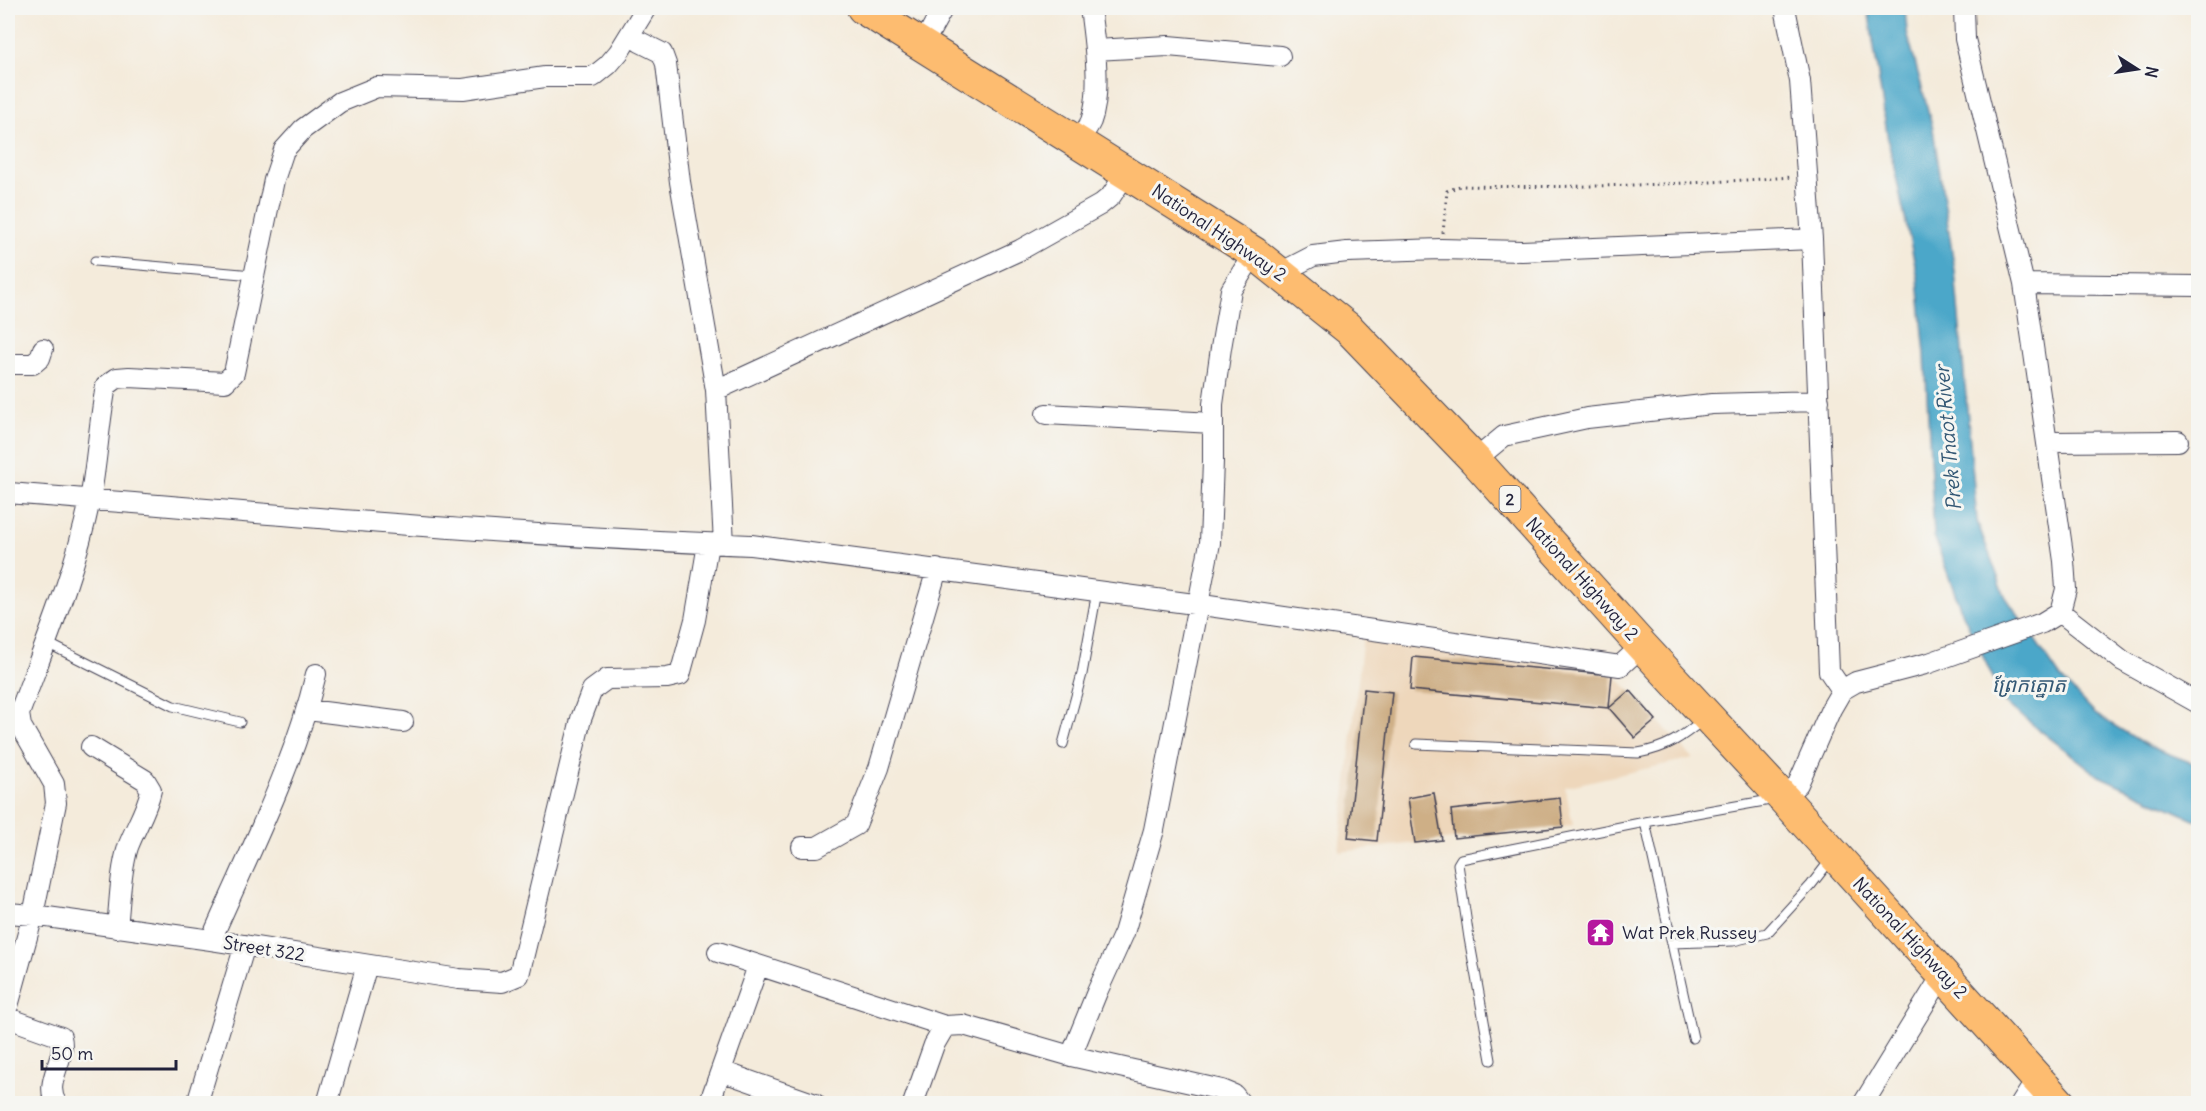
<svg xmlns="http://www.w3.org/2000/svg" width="2206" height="1111" viewBox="0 0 2206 1111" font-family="Delius,'Noto Sans Khmer',sans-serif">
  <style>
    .built { fill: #eed7bb }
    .water { fill: #4ba7c9; stroke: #366482; stroke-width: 1.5 }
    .building { fill: #ceaf86 }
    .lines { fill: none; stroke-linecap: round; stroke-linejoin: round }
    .service-casing { stroke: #424053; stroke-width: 11 }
    .minor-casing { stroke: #424053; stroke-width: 22 }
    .trunk-casing { stroke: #424053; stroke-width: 34 }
    .path { stroke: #424053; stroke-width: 3; stroke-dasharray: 1.5 4.5; stroke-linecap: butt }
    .service { stroke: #fff; stroke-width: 9 }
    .minor { stroke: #fff; stroke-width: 20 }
    .trunk { stroke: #fdbc70; stroke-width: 32 }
    .labels { text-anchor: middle; stroke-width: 6; stroke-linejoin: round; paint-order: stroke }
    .shield { fill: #f6f6f2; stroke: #626272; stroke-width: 1.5 }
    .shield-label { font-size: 16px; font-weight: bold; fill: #22223b }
    .street-label { font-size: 18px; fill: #22223b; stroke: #f6f6f2 }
    .poi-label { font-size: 18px; fill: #22223b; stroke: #f6f6f2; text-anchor: start }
    .water-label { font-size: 20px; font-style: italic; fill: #325774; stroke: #f6f6f2 }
  </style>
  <rect width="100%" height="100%" fill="#f6f6f2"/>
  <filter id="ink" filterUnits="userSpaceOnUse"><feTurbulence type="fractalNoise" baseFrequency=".0167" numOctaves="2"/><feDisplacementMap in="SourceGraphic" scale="12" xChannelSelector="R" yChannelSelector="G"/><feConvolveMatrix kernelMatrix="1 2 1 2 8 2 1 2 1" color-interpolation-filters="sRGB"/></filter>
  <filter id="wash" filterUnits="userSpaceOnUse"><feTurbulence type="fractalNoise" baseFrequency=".008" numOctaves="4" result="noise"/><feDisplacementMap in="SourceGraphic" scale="24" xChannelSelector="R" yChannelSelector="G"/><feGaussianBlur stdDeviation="1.35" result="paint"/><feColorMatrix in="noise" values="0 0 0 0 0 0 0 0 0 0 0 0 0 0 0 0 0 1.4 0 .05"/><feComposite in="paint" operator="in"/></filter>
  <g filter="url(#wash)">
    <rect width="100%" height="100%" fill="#f4ebdb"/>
    <path class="built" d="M1363,636L1615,675L1693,758L1565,787L1573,825L1339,852Z"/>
    <path class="water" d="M1868,8H1905L1907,32L1933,129L1955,271L1977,521L2005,596L2061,678L2095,714L2148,746L2198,765V821L2099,776L2005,703L1961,610L1934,536L1925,355L1918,278L1888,140Z"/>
    <g id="blocks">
      <path class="building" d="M1413,657L1612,675L1609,708L1630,690L1656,720L1635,738L1609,708L1410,690Z
        M1364,689L1392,692L1377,841L1348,838Z
        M1434,793L1442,840L1415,843L1408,798Z
        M1560,798L1563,827L1454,838L1451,810Z"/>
    </g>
  </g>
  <g filter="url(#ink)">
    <use href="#blocks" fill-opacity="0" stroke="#424053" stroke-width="1.5"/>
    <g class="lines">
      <defs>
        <path id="service" d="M95,261L253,275
          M45,642L173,706L240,722
          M1063,744L1082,674L1097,591
          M1416,744L1638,753C1667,748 1682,737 1704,719
          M1645,822L1693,1038
          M1672,943L1733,941L1767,933L1811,885L1832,858
          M1491,1060L1469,938L1458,864L1461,859L1645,822L1776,799"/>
        <path id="minor" d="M1785,8L1800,81L1812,239L1829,671L1842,690
          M1964,8L1965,39L2024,284L2064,561L2066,589L2060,612
          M640,42L662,53L666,64L680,182L716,390L724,544
          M922,46L943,8
          M1095,50L1168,46L1280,56
          M1078,141C1082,135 1088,128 1091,121C1102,92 1094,38 1090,8
          M1280,273L1313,256L1347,252L1441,249L1522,251L1812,239
          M2024,284L2198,286
          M8,364H33L40,358L43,349
          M716,390L1020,250L1100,205L1111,196L1127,172
          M1046,414L1213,423
          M2048,442L2178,441
          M1475,460L1504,436L1587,418L1712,404L1819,401
          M8,493C255,512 503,536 751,545L1209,606L1620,666L1642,646
          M308,710L403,722
          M91,747L145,780L151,790C147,810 135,828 128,847C120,873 120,901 117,928
          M1783,798L1798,784L1831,709L1842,690L1856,682L1929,663L2042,623L2060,612L2123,661L2198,703
          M802,847H817L856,825L879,768L937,569
          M8,913L33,915L211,940L459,979L502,982L519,975L581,719L592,690L607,679L667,678L680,675L695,620L708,544
          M211,940C249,853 294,766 316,674
          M718,952L945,1026L963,1025L1071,1056L1222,1090L1234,1095L1241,1104
          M8,1006L33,915L56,803L54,784L21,726L19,714C45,644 75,573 90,500C97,462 99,423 106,386L117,378L129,377L225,382L234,373L274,180L284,150L303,129L340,102L377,87L463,89L545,77H593L608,65L619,52L646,8
          M8,1018L61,1037C67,1061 42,1083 57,1104
          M1071,1056L1097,992L1124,933L1154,830L1210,543L1213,461V404L1221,348L1231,290L1254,253
          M721,1071L815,1104
          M197,1104L245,945
          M327,1104L367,965
          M709,1104L758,966
          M913,1104L934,1045L945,1026
          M1863,1104L1943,974
          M2021,1104L2037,1079"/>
        <path id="trunk" d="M863,8L1254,253L1350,330L1475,460L1642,646L1783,798L2060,1104"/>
      </defs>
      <use href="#service" class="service-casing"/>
      <use href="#minor" class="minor-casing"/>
      <use href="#trunk" class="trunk-casing"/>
      <path class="path" d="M1443,233L1447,191L1460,186C1570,188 1680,185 1791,177"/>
      <use href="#service" class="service"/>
      <use href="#minor" class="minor"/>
      <use href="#trunk" class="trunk"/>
    </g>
  </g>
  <defs>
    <symbol id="temple-square" viewBox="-11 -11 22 22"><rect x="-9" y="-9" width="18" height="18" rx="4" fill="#b5179e" stroke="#f6f6f2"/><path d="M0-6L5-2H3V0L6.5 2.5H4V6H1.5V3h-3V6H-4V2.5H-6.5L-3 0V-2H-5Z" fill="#fff"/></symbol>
  </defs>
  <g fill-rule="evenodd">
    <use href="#temple-square" x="1584" y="916" width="33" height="33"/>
  </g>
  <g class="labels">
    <rect class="shield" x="1499.5" y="486" width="21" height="26" rx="4.5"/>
    <g class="shield-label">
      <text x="1510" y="505">2</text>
    </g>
    <g class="street-label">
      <text transform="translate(1219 233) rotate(34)" y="6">National Highway 2</text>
      <text transform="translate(1582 579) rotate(48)" y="6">National Highway 2</text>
      <text transform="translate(1910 938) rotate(47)" y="6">National Highway 2</text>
      <text transform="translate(264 949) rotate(9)" y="6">Street 322</text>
    </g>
    <g class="poi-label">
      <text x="1622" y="939">Wat Prek Russey</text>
    </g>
    <g class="water-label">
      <text transform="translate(1948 438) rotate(-95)" y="7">Prek Tnaot River</text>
      <text x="2029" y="692">ព្រែកត្នោត</text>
    </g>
  </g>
  <rect width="2206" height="1111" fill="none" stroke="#f6f6f2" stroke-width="30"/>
  <g transform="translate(2137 69) rotate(102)" stroke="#f6f6f2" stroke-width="4.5" paint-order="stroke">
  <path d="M0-4.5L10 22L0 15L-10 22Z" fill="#22223b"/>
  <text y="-9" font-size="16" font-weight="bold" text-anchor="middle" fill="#22223b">N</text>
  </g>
  <path d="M42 1060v9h134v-9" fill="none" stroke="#22223b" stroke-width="3"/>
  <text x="51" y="1060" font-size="18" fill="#22223b" stroke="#f6f6f2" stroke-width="4.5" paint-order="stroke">50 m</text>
</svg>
